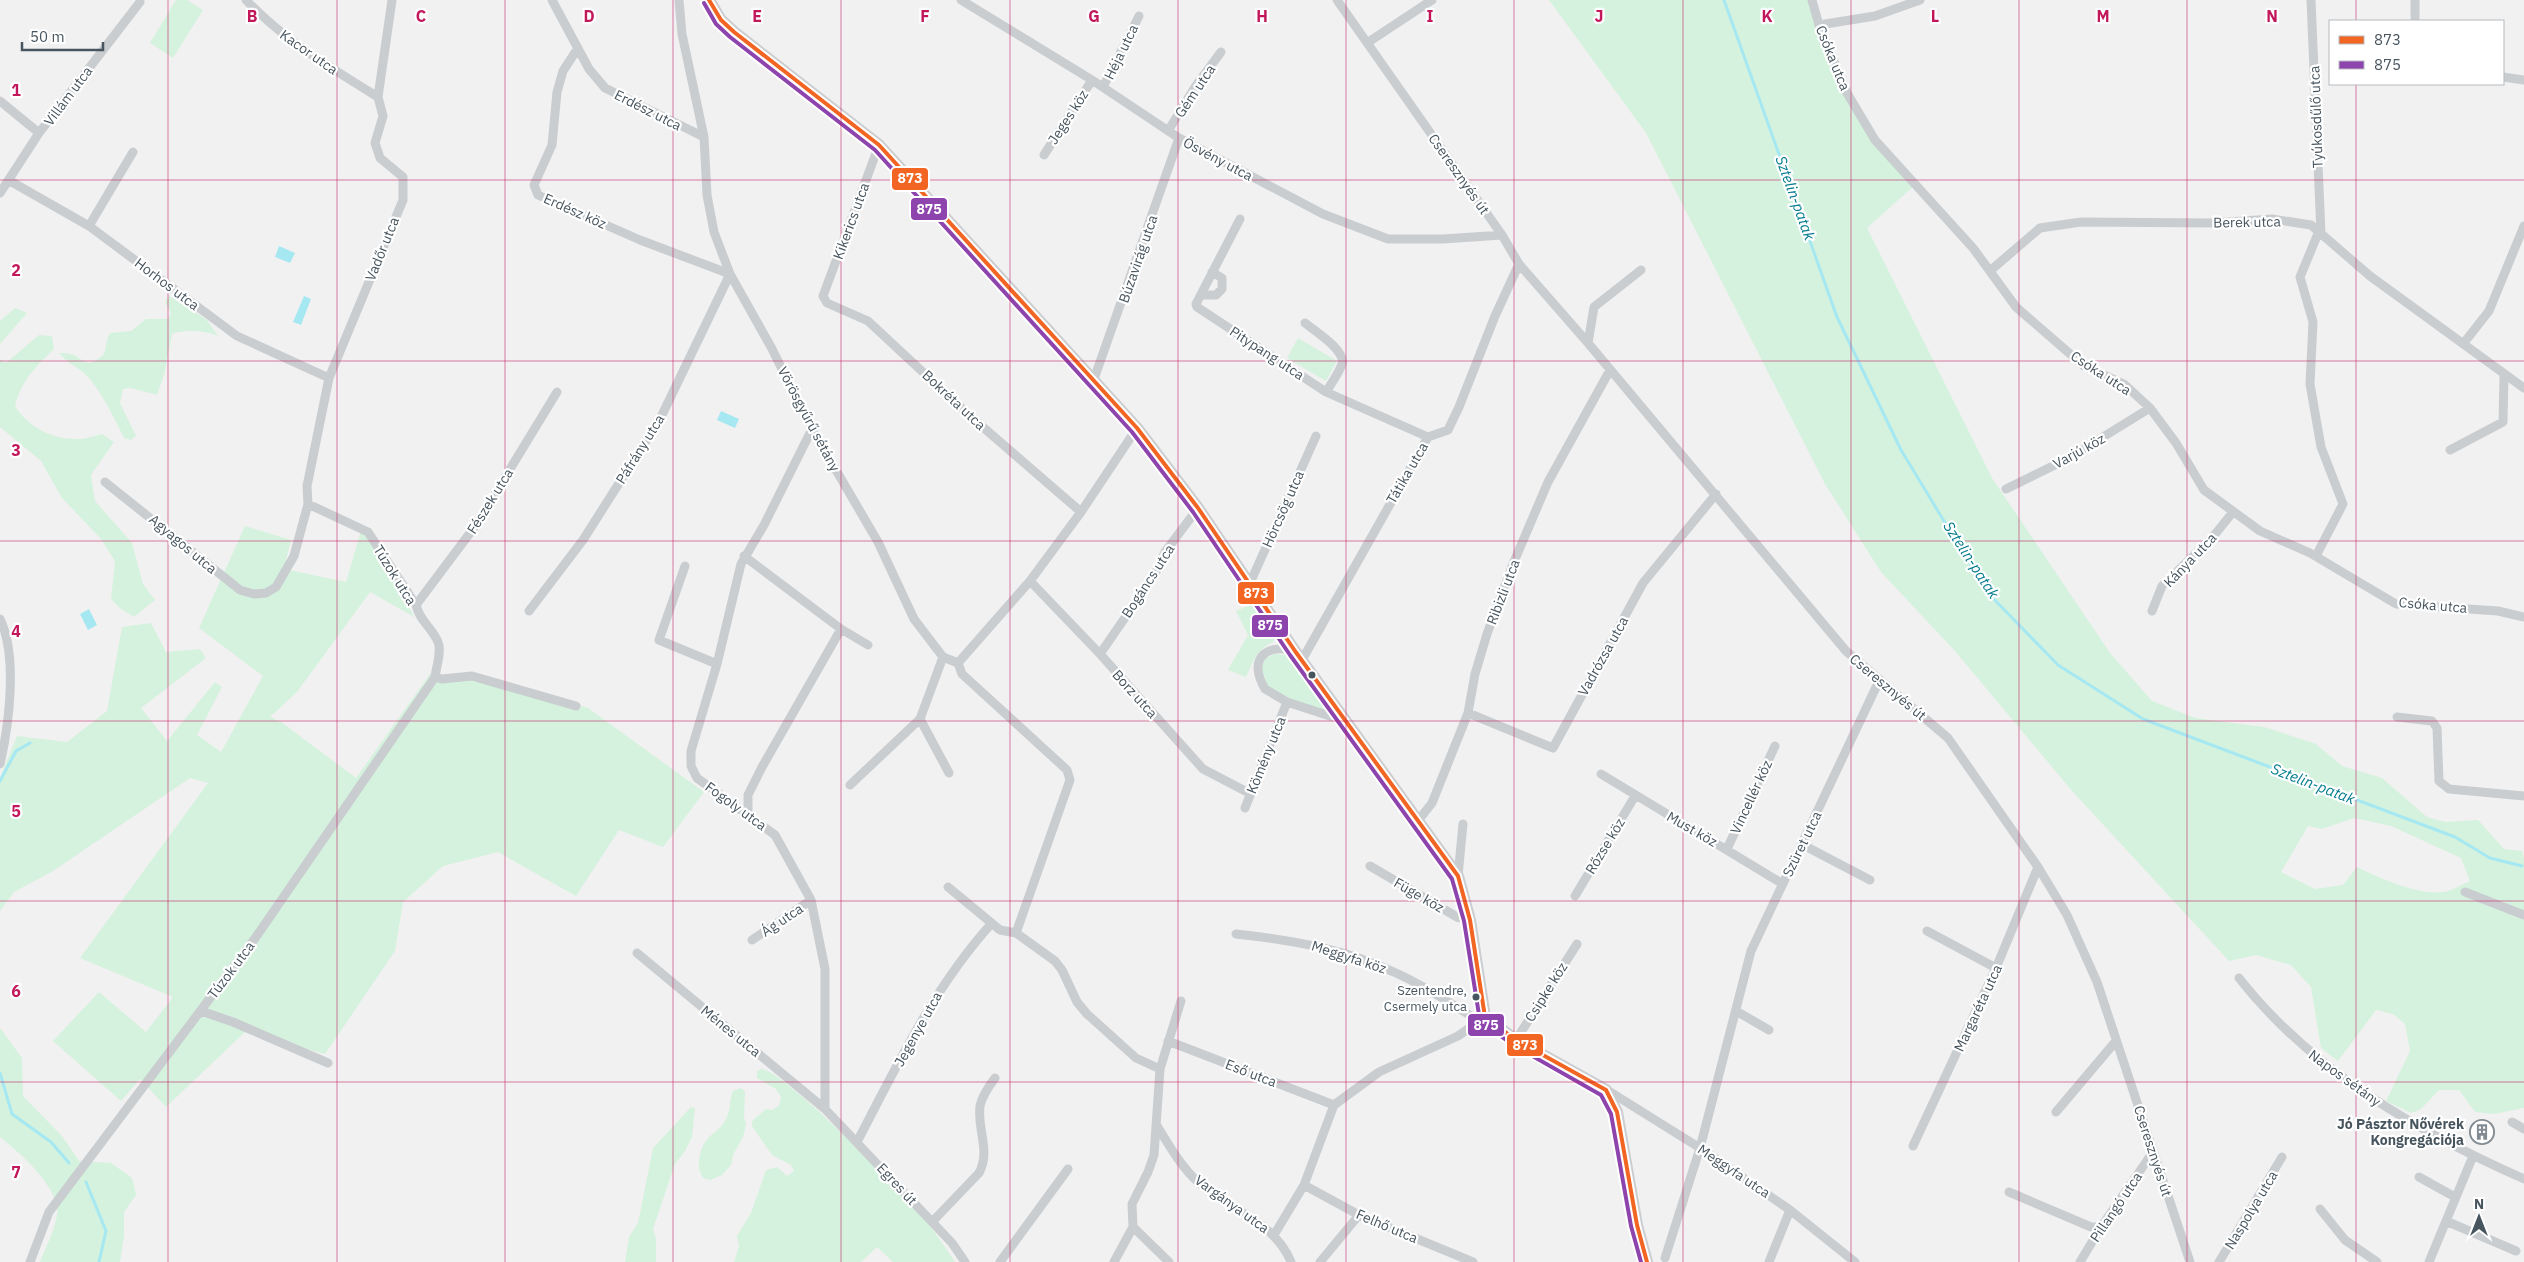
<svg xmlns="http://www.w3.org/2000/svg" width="2524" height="1262" viewBox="0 0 2524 1262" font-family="'IBM Plex Sans',sans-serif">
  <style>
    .green { fill: #d4f2dd; fill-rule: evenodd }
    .water { fill: #a6e8f2 }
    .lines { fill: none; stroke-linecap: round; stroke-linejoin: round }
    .stream { stroke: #a6e8f2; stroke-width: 3 }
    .street { stroke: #cacdd0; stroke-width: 9 }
    .secondary { stroke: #cbced1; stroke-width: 12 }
    .bus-1-casing { stroke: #fff; stroke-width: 8 }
    .bus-2-casing { stroke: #fff; stroke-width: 8 }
    .bus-1 { stroke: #f26522; stroke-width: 4 }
    .bus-2 { stroke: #8e44ad; stroke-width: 4 }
    .grid { fill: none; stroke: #c2185b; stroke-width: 1; stroke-opacity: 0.55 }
    .bus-dot { fill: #47555f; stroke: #fff; stroke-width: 2 }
    .labels { text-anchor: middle; stroke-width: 4.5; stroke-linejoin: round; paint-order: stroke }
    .bus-label { font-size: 13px; fill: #47555f; stroke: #fff; text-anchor: end }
    .street-label { font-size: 14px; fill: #47555f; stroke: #fff }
    .poi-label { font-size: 14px; font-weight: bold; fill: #47555f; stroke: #fff; text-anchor: end }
    .water-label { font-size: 15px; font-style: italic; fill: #057c8e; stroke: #fff }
    .grid-label { font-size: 16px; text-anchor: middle; font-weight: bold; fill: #c2185b; stroke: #fff; stroke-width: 4.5; stroke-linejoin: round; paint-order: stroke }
    .line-badge { stroke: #fff; stroke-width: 2 }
    .badge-label { font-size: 14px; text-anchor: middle; font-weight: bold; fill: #fff }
  </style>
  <rect width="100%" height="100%" fill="#f2f1f1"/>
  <path class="green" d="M176,0H187L203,10L173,58L150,43Z
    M1549,0H1812L1847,93L1875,140L1916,184L1867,228L1992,478L2110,653L2152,701L2195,718L2264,727L2316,744L2342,766L2382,778L2427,817L2445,822L2478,820L2504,849L2522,851L2524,858V1108L2494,1114L2475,1112L2459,1090H2439L2421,1109L2411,1113L2386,1101L2410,1051L2405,1024L2393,1014L2376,1010L2338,1061L2321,1048L2311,987L2291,965L2256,955L2229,961L2073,792L1954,650L1881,572L1825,484L1646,133ZM2354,818L2391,826L2461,858L2470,881C2463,884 2455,889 2448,891C2424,898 2379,878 2357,867L2343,885L2315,889L2281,872L2308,826L2322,829Z
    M169,296L206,319L218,336C207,331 183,329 172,334L164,375L157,395L131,388L123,389L120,403L136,436L131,440L124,438C116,421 100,389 86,375C78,367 67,363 59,353C79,353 75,359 90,363C112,354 101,350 110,333L131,331L146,319H168L171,313L165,302Z
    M15,308L27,313L0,344V321Z
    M39,335L52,336L54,349C36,366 21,381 15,406C27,426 51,439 75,439C83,440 94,436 102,434L114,442L91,475L95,501L132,543L143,584L155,600L134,617L121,609L111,599L115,561L101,539L62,498L41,461L0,427V359L6,363Z
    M1298,338L1337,361L1326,381L1287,358Z
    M245,526L291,540L284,569L346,582L361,531L371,528L414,617L370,592L297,692L270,717L281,722L356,778L430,674L473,677L588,708L704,792L663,847L619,830L576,896L498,852L443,866L403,902L395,951L325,1054L245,1032L166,1107L140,1079L121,1101L53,1041L99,992L146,1032L173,997L80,958L208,783L190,778L53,871L14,892L0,911V778L17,736L67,742L107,711L122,627L151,623L166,652L200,649L206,658L141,708L167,741L215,682L222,687L197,735L221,752L263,676L199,628Z
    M1257,602L1281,637C1257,650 1257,653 1246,677L1228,670L1248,635L1236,611Z
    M1275,654L1286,655L1292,660L1329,712L1283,696L1267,686L1261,667L1266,658Z
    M0,1028L22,1058L23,1096L62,1136L79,1161L111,1163L132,1178L136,1195L124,1212V1236L120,1262H40C45,1249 60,1220 57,1206C51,1180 20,1153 0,1137Z
    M762,1069C790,1075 906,1197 929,1225C938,1236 947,1250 955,1262H893L877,1247L861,1262H734L739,1246L737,1236L751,1213L766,1170L777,1167L787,1176L794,1171L791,1165L772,1155L752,1126V1121L766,1109L772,1110L779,1106L781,1097L776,1089L757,1078V1071Z
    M740,1088L745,1091L744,1117L746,1124L743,1137L733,1155L731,1165L722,1175L710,1180L703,1178C698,1169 698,1165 700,1155C705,1132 720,1134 727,1117C731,1109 729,1099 733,1091Z
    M691,1107L695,1108L692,1137L685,1151L675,1164L653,1229L656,1239V1262H625L629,1237L638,1223L653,1148Z"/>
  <path class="water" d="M279,246L295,253L290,263L275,257Z
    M304,296L311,299L301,325L293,322Z
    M721,411L739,419L735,428L717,420Z
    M89,609L97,625L88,630L80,614Z"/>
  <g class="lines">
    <path class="stream" d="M1724,0L1837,317L1901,450L1987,592L2058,665L2143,719L2455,837L2490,858L2522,866
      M0,781L16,751L30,743
      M0,1073L12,1114L51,1142L69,1163
      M86,1182L106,1231L99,1262"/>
    <path class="street" d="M246,0C284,40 331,68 378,97
      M552,0L589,69L605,88L704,137
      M679,0L682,34L704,137L707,195L714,232L730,274L771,347L812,429L878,542L914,619L943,657L958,663L962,674L1067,770L1070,780L1016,933
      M961,0L1092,80L1179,138L1323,214L1388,239H1443L1502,235
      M1337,0L1502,235L1519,264L1588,343L1846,651L1948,738L2038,867L2067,915L2097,982L2190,1262
      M1812,0L1819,25L1847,93L1875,140L1973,248L2016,307L2084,366L2124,384L2150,408L2176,443L2204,490L2260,531L2310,553L2396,604L2498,611L2524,617
      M2311,0L2321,234
      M2415,0V21
      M1819,25L1875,16L1920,0
      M1367,43L1432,0
      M2503,77L2524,80
      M1103,87L1139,16
      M0,101L39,133
      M1168,131L1195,87L1221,52
      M879,145L823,296L827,303L868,321L969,415L1081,512
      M1044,155L1092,80
      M10,181L89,226L237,336L329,378
      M0,193L39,133L140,2
      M1240,219L1196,304L1197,307L1326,392L1428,437
      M89,226L133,152
      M1991,270L2040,228L2081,222L2213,223L2272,219L2311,225L2370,276L2524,388
      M1201,295H1216L1222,289V278L1212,272
      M1305,323C1315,331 1346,350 1342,364C1339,373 1331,384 1326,392
      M1588,343L1594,307L1641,270
      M2463,344L2489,311L2524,226
      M1094,379L1179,138
      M812,429L764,525L741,564L717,664L691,751V766L697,778L775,835L811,900L825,969V1109
      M2450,450L2503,422L2504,376
      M105,482L240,590L254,594L266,593L276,587L294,556L308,504L307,486L329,378L403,200V177L380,158L375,143L383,116L378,97L392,0
      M2006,489L2069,458L2150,408
      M744,556L841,629L868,645
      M2316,556L2343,504L2321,447L2310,384L2313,322L2300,277L2319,231
      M685,566L659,640L717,664
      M1030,581L1081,512L1137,428
      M1250,583L1316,436
      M416,605L476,525L557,392
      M529,611L583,540L661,417L730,274L640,240L538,195L534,185L552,145L557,92L563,71L578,48
      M2152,611L2162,586L2212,538L2233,512
      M0,619C18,656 9,725 0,764
      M1295,651C1264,643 1248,660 1265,689L1287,702L1345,721
      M1100,654L1155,574L1165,552L1198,508
      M943,657L920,719L949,773
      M1302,660L1428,437L1448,430L1459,407L1495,316L1519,264
      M958,663L1030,581L1100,654L1203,769L1251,794
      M435,677L442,679L472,676L576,706
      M1468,713L1553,748L1643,583L1716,494
      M2397,717L2432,721L2437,728L2439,781L2449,789L2524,796
      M1601,774L1783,884
      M850,785L920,719
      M1245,808L1287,702
      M748,815V795L762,767L841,629
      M1417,822L1432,803L1468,713L1475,674L1487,634L1513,564L1548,482L1610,370
      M1803,845L1870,880
      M1727,849L1775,746
      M1370,866L1457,917L1470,920
      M1458,876L1463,824
      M948,887L1000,930L1016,933L1055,961L1062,970L1077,1002L1087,1014L1136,1058L1160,1069
      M2465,892L2524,915
      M1575,896L1635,796
      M1927,931L1996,968
      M1236,934C1291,940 1345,949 1396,973C1425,986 1452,1004 1479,1021
      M752,940L811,900
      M637,953L825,1109L952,1243L965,1262
      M2239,978C2312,1071 2418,1132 2524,1179
      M201,1011L233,1022L328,1063
      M1736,1011L1769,1030
      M1516,1040L1577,944
      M1168,1041L1334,1105
      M1607,1090L1700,1148L1790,1210L1855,1262
      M2056,1112L2116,1041
      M2512,1122L2524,1129
      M1156,1124C1168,1144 1181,1167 1199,1183C1230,1210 1275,1222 1291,1262
      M857,1142C897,1066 933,988 992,923
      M1913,1146L1996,968L2038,867
      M2419,1177L2455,1197
      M1304,1185L1359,1215L1473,1262
      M2009,1192L2091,1227H2101
      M2320,1209L2345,1240L2377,1262
      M2446,1221L2516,1251
      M932,1222L979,1173C991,1151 977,1130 980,1106C982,1096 989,1086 995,1078
      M1133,1227L1169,1262
      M1274,1235L1304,1185L1334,1105L1379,1072L1458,1036L1485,1017
      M1665,1258L1700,1148L1751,951L1879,681
      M30,1262L49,1212L256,937L435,677C436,668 442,651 438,642C432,627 420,622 416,605L368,532L308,504
      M1000,1262L1068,1169
      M1114,1262L1133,1227L1132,1204L1148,1172L1154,1155L1160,1069L1181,1001
      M1320,1262L1359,1215
      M1769,1262L1790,1210
      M2080,1262L2101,1227L2153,1152
      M2219,1262L2282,1157
      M2429,1262L2473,1156"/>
    <path class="secondary" d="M709,0L721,20L734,32L879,145L1137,428L1198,508L1295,651L1458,876L1470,920L1485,1017L1516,1040L1606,1090L1617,1112L1637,1225L1647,1262"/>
    <defs>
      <path id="bus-1" d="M709,0L721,20L734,32L879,145L1137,428L1198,508L1295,651L1458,876L1470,920L1485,1017L1516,1040L1606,1090L1617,1112L1637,1225L1647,1262"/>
      <path id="bus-2" d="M704,3L716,24L730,37L875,150L1132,432L1193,512L1290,655L1452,879L1464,921L1480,1021L1513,1045L1601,1095L1611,1114L1631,1226L1641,1262"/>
    </defs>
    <use href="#bus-1" class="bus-1-casing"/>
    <use href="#bus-2" class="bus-2-casing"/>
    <use href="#bus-1" class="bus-1"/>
    <use href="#bus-2" class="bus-2"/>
  </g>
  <path class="grid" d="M168,0V1262M337,0V1262M505,0V1262M673,0V1262M841,0V1262M1010,0V1262M1178,0V1262M1346,0V1262M1514,0V1262M1683,0V1262M1851,0V1262M2019,0V1262M2187,0V1262M2356,0V21M2356,84V1262M0,180H2524M0,361H2524M0,541H2524M0,721H2524M0,901H2524M0,1082H2524"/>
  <defs>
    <symbol id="building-ring" viewBox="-11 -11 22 22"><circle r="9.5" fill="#fff" stroke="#838c92" stroke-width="1.5"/><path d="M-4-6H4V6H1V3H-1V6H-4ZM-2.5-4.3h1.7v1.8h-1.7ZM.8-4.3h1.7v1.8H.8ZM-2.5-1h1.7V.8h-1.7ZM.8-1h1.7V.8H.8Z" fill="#838c92"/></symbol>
  </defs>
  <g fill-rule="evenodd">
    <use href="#building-ring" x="2468" y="1118" width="28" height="28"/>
  </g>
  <g class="bus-dot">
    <circle cx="1312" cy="675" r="4.5"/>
    <circle cx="1476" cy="997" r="4.5"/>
  </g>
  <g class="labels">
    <g class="bus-label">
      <text x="1467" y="995">Szentendre,<tspan x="1467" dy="16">Csermely utca</tspan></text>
    </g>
    <g class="street-label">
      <text transform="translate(309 52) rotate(35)" y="5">Kacor utca</text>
      <text transform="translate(1121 52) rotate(-64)" y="5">Héja utca</text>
      <text transform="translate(1833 58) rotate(68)" y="5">Csóka utca</text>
      <text transform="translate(1195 91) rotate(-56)" y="5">Gém utca</text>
      <text transform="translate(68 96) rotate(-53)" y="5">Villám utca</text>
      <text transform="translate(648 110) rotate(27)" y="5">Erdész utca</text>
      <text transform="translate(1068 117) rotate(-57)" y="5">Jeges köz</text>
      <text transform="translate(2316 117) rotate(-92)" y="5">Tyúkosdűlő utca</text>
      <text transform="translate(1218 159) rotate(28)" y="5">Ösvény utca</text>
      <text transform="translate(1459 174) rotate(55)" y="5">Cseresznyés út</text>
      <text transform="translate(575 211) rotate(24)" y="5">Erdész köz</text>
      <text transform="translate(851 221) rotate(-70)" y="5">Kikerics utca</text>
      <text transform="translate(2247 222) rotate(-1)" y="5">Berek utca</text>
      <text transform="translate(382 249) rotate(-68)" y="5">Vadőr utca</text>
      <text transform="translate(1138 259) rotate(-71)" y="5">Búzavirág utca</text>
      <text transform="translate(167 284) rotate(37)" y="5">Horhos utca</text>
      <text transform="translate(1267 353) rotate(33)" y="5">Pitypang utca</text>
      <text transform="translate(2101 373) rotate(33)" y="5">Csóka utca</text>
      <text transform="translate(954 400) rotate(43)" y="5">Bokréta utca</text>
      <text transform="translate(809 419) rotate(62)" y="5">Vörösgyűrű sétány</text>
      <text transform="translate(640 449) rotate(-58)" y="5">Páfrány utca</text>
      <text transform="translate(2079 451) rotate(-29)" y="5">Varjú köz</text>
      <text transform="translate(1407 473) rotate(-60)" y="5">Tátika utca</text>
      <text transform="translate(490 501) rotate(-58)" y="5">Fészek utca</text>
      <text transform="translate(1283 509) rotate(-66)" y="5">Hörcsög utca</text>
      <text transform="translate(183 544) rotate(40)" y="5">Agyagos utca</text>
      <text transform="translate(2190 560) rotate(-46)" y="5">Kánya utca</text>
      <text transform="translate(395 575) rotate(58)" y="5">Túzok utca</text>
      <text transform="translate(1148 581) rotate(-57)" y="5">Bogáncs utca</text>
      <text transform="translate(1503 592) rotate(-69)" y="5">Ribizli utca</text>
      <text transform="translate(2433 605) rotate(5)" y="5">Csóka utca</text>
      <text transform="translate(1603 656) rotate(-61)" y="5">Vadrózsa utca</text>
      <text transform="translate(1888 687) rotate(40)" y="5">Cseresznyés út</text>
      <text transform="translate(1135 694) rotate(48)" y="5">Borz utca</text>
      <text transform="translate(1266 755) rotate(-68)" y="5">Kömény utca</text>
      <text transform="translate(1751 797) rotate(-65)" y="5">Vincellér köz</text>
      <text transform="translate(736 806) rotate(36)" y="5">Fogoly utca</text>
      <text transform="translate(1692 829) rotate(30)" y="5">Must köz</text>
      <text transform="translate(1802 844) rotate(-64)" y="5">Szüret utca</text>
      <text transform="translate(1605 846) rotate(-59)" y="5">Rőzse köz</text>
      <text transform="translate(1419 895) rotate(30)" y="5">Füge köz</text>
      <text transform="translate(782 920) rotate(-34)" y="5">Ág utca</text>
      <text transform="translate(1349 957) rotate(18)" y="5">Meggyfa köz</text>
      <text transform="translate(231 970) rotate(-53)" y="5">Túzok utca</text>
      <text transform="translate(1546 992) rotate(-58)" y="5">Csipke köz</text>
      <text transform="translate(1978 1008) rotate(-65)" y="5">Margaréta utca</text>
      <text transform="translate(918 1029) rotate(-61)" y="5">Jegenye utca</text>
      <text transform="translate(731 1031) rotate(39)" y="5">Ménes utca</text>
      <text transform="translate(1251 1073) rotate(21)" y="5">Eső utca</text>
      <text transform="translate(2345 1078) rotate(36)" y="5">Napos sétány</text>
      <text transform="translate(2153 1151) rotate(72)" y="5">Cseresznyés út</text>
      <text transform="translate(1734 1171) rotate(34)" y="5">Meggyfa utca</text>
      <text transform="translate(897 1184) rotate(47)" y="5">Egres út</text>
      <text transform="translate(1232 1204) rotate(36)" y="5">Vargánya utca</text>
      <text transform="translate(2116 1207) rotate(-56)" y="5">Pillangó utca</text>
      <text transform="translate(2251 1210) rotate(-59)" y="5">Naspolya utca</text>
      <text transform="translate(1387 1226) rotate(23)" y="5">Felhő utca</text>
    </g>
    <g class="poi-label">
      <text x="2464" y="1129">Jó Pásztor Nővérek<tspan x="2464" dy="16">Kongregációja</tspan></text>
    </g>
    <g class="water-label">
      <text transform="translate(1795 198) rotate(70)" y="5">Sztelin-patak</text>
      <text transform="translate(1971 560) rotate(57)" y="5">Sztelin-patak</text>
      <text transform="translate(2313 784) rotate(21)" y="5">Sztelin-patak</text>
    </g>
  </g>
  <g class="grid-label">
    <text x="252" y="22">B</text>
    <text x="421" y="22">C</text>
    <text x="589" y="22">D</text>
    <text x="757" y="22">E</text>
    <text x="925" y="22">F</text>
    <text x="1094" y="22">G</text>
    <text x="1262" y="22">H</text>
    <text x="1430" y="22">I</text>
    <text x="1599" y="22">J</text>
    <text x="1767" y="22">K</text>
    <text x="1935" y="22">L</text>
    <text x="2103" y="22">M</text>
    <text x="2272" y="22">N</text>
    <text x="16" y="96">1</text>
    <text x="16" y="276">2</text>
    <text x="16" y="456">3</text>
    <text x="16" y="637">4</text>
    <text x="16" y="817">5</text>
    <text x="16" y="997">6</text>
    <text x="16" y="1178">7</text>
  </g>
  <g class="line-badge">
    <rect x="891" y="167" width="38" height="24" rx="5" fill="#f26522"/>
    <rect x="910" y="197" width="38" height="24" rx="5" fill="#8e44ad"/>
    <rect x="1237" y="581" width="38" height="24" rx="5" fill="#f26522"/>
    <rect x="1251" y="614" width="38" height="24" rx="5" fill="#8e44ad"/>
    <rect x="1467" y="1013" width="38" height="24" rx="5" fill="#8e44ad"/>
    <rect x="1506" y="1033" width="38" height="24" rx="5" fill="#f26522"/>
  </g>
  <g class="badge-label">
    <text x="910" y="183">873</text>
    <text x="929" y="214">875</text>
    <text x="1256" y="598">873</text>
    <text x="1270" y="630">875</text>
    <text x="1486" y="1030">875</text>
    <text x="1525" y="1050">873</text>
  </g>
  <rect x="2329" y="20" width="175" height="65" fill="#ffffff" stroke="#b5bbbf"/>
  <rect x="2339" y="36" width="25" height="8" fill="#f26522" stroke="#b5bbbf"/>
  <text x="2374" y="45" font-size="15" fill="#47555f">873</text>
  <rect x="2339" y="61" width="25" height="8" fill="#8e44ad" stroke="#b5bbbf"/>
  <text x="2374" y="70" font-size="15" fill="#47555f">875</text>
  <g transform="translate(2479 1217)" stroke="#ffffff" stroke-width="4" paint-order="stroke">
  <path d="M0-4L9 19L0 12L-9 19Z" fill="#47555f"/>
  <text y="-8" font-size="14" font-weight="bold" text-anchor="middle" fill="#47555f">N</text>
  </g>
  <path d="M22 42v8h81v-8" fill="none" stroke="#47555f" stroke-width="2.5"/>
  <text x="30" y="42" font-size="15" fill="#47555f" stroke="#ffffff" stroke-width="4" paint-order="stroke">50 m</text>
</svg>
